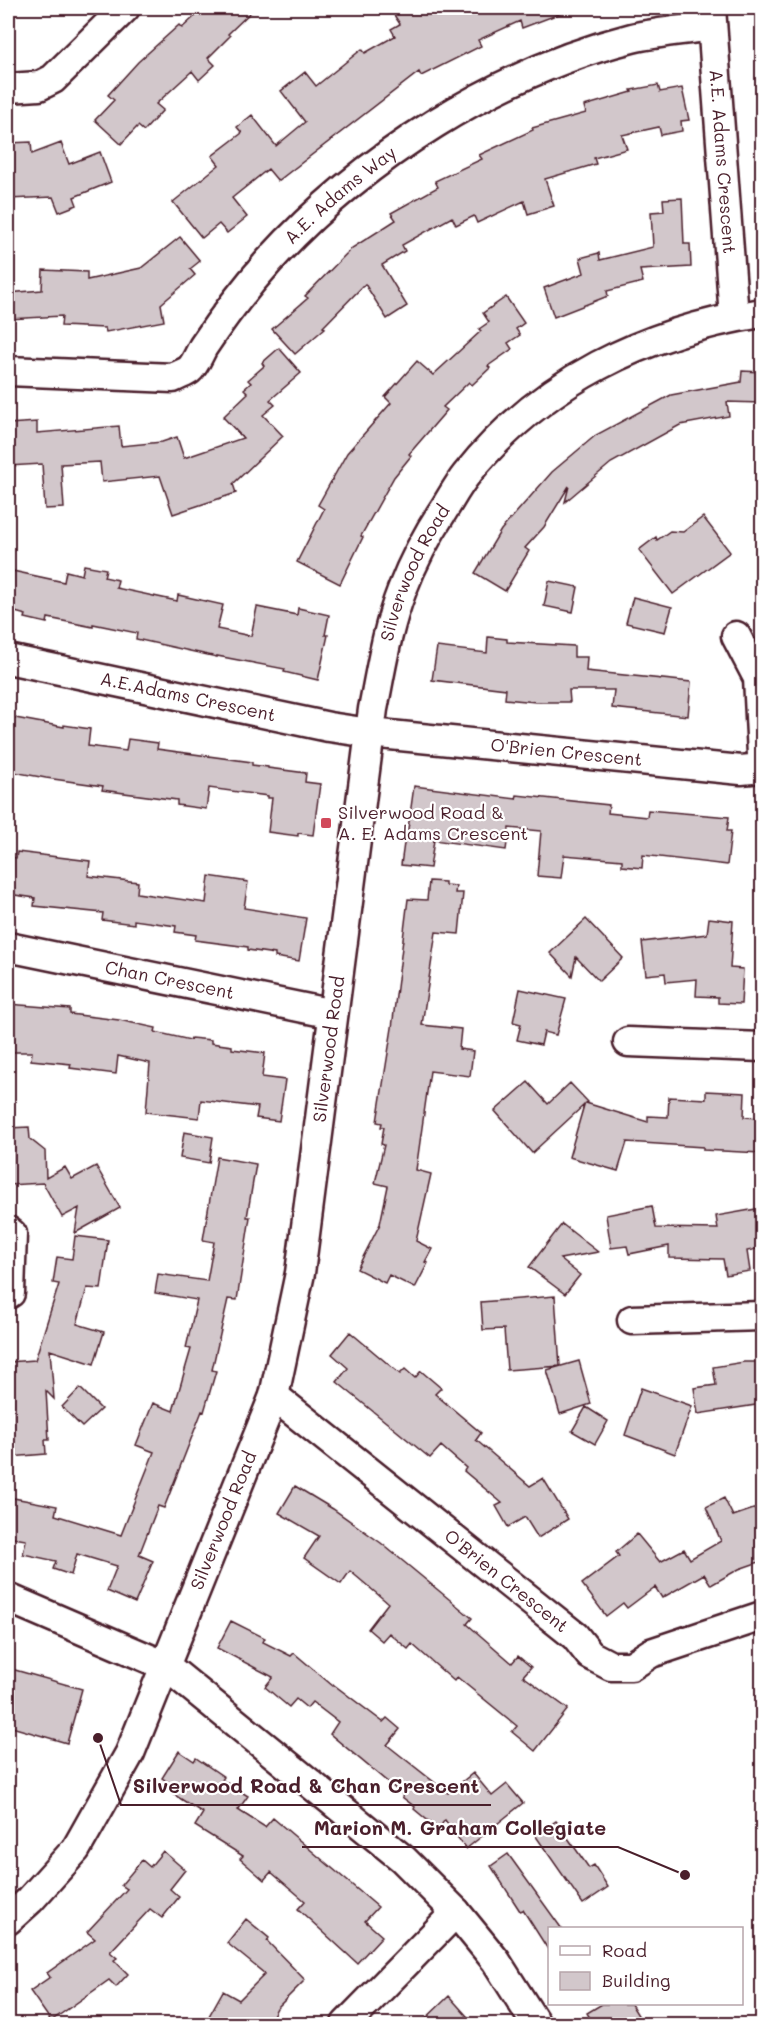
<svg xmlns="http://www.w3.org/2000/svg" width="770" height="2032" viewBox="0 0 770 2032" font-family="Mali,sans-serif">
  <style>
    .building { fill: #d2c7cb; stroke: #4a1f2b; stroke-width: 1.5 }
    .lines { fill: none; stroke-linecap: round; stroke-linejoin: round }
    .minor-casing { stroke: #4a1f2b; stroke-width: 33 }
    .minor { stroke: #fff; stroke-width: 28 }
    .poi-dot { fill: #d1495b; stroke: #fff; stroke-width: 2 }
    .labels { text-anchor: middle; stroke-width: 4.5; stroke-linejoin: round; paint-order: stroke }
    .street-label { font-size: 18px; fill: #4a1f2b; stroke: #fff }
    .poi-label { font-size: 18px; fill: #4a1f2b; stroke: #fff; text-anchor: start }
    .leader { fill: none; stroke: #4a1f2b; stroke-width: 2 }
    .callout-dot { fill: #4a1f2b; stroke: #fff; stroke-width: 2 }
    .callout-label { font-size: 20px; text-anchor: middle; font-weight: bold; fill: #4a1f2b; stroke: #fff; stroke-width: 4.5; stroke-linejoin: round; paint-order: stroke }
  </style>
  <rect width="100%" height="100%" fill="#fff"/>
  <filter id="ink" filterUnits="userSpaceOnUse"><feTurbulence type="fractalNoise" baseFrequency=".0167" numOctaves="2"/><feDisplacementMap in="SourceGraphic" scale="12" xChannelSelector="R" yChannelSelector="G"/><feConvolveMatrix kernelMatrix="1 2 1 2 8 2 1 2 1" color-interpolation-filters="sRGB"/></filter>
  <g filter="url(#ink)">
    <path class="building" d="M204,8H255L228,34L230,36L208,58L215,65L199,80L192,71L156,104L163,110L144,131L138,126L121,144L95,120L114,100L108,95L138,62L179,25L182,28Z
      M409,8H571L572,9L522,28L520,21L478,40L481,46L421,76L419,72L278,181L268,169L232,198L247,217L227,233L219,224L202,238L173,202L219,165L212,156L242,133L237,127L252,115L276,146L305,122L281,91L305,72L316,86L362,49L365,53L395,36L391,29L400,24L394,15Z
      M658,85L660,92L682,88L689,120L681,121L682,131L661,135L659,127L622,135L627,149L594,158L596,164L545,179L554,206L528,214L524,201L477,223L474,216L456,225L452,217L402,245L405,251L382,265L407,306L387,319L365,284L323,327L325,328L295,354L272,329L308,298L305,296L352,248L396,220L391,213L438,187L435,181L482,159L479,155L533,130L532,128L586,113L584,106L632,92L631,90Z
      M31,142L32,154L61,143L69,164L100,152L111,182L74,197L77,205L59,212L53,197L8,199V143Z
      M682,198L684,244H690L691,267L640,270L643,282L607,291L608,296L554,317L544,288L584,273L580,258L599,253L600,260L653,247L651,212L664,211L663,199Z
      M180,237L200,261L190,269L195,275L161,304L164,321L106,332L105,328L61,326L62,316L8,319V293L42,290L43,270L87,272V280L141,268Z
      M506,297L524,323L516,329L520,335L508,343L512,349L488,366L490,368L472,385L469,382L443,407L447,410L409,454L411,456L394,477L361,536L363,537L340,584L297,562L324,509L318,505L347,453L391,403L385,397L417,361L433,375L481,331L479,329L489,322L483,313Z
      M279,348L301,373L270,400L275,405L263,415L283,436L233,484L236,493L173,514L160,476L102,482L100,462L61,464L64,508L45,509L42,464L8,466V424L37,422V433L119,426L121,446L162,442L177,437L184,458L243,438L223,417L248,393L244,389L251,383L248,380L264,366L262,363Z
      M742,371L762,372V403L727,402L729,416L680,425L611,463L565,502L569,486L544,527L525,548L529,551L505,591L475,573L501,530L552,472L596,435L671,395L741,382Z
      M703,517L730,552L673,594L639,550L656,537L657,540L670,531L683,532Z
      M84,565L106,569L104,577L118,580L116,588L177,601L178,595L223,605L217,629L251,636L257,607L297,615L298,608L329,615L325,635H328L318,680L284,672L285,669L217,656V657L136,639L137,633L93,624V627L48,618L47,623L25,618L26,615L8,610V570L64,582L66,571L82,575Z
      M549,581L578,587L573,612L544,606Z
      M633,597L672,607L665,632L626,623Z
      M488,637L507,639V642L574,646V657H587L586,671L691,682L688,716L612,708L614,690H569L570,702H536L505,699L506,689L432,680L437,647L487,653Z
      M10,717L64,727V725L90,729L88,746L126,751L128,739L158,743L157,749L252,762V765L268,767V768L306,773L305,782L320,784L313,835L298,833V836L268,832L272,798H268V796L209,788L206,809L177,805V800L102,790L103,786L46,778L8,771V729Z
      M414,786L516,799L517,795L609,805L608,813L647,817L648,810L729,817L727,831H731L727,865L643,855L642,868L622,866V860L564,855L561,878L537,876L541,831L509,828L506,850L434,840L430,868L401,865L405,836H407Z
      M17,852L90,861L88,876L138,882L137,893L206,903L209,876L248,882L244,908L306,918L299,961L275,957V954L248,950V947L195,940L196,935L175,932L176,926L134,920V924L102,920L103,913L34,906L35,898L8,894V857L16,858Z
      M429,881L445,882V885L456,886L455,893H463L459,934L436,932L422,1025L461,1029L459,1049L473,1051L470,1076L430,1071L416,1170L431,1174L416,1241L432,1249L425,1262L428,1263L415,1288L389,1275L385,1283L357,1269L380,1224L388,1186L375,1183L384,1145L381,1144L384,1127H381L382,1123L377,1122L392,1028L408,899L427,900Z
      M709,918L733,921L730,968L743,969L741,1004L718,1003V997L696,996L697,979L666,982L665,973L646,975L642,942L707,934Z
      M586,919L623,958L599,981L576,957L572,976L550,953Z
      M520,989L566,999L556,1035L544,1032L541,1045L517,1040L521,1024L513,1022Z
      M8,1004L70,1009V1014L119,1020L156,1028L155,1032L190,1040L191,1038L211,1040V1043L232,1046V1049L265,1053L262,1077L285,1080L279,1121L256,1118L258,1107L201,1100L199,1118L146,1112L150,1063L118,1056L116,1074L70,1068L71,1064L31,1060L32,1052H8Z
      M528,1082L548,1104L570,1083L588,1102L586,1103L648,1122V1116L668,1117L669,1097L706,1099V1091L745,1093L744,1117L762,1118L761,1153L703,1150V1147L627,1142L618,1171L569,1157L584,1105L532,1153L495,1111Z
      M29,1127L30,1139L45,1151L46,1178L65,1167L72,1179L96,1166L120,1208L75,1233L79,1208L62,1217L43,1183L8,1185V1128Z
      M184,1132L213,1137L209,1163L180,1158Z
      M217,1157L256,1164L247,1217H250L237,1300L228,1299L212,1370L216,1371L204,1412L202,1411L164,1508L158,1506L139,1555L153,1561L135,1603L107,1591L117,1566L77,1554L71,1575L53,1569L56,1561L23,1554L26,1540L8,1537V1497L57,1506L55,1515L121,1535L154,1452L136,1445L153,1403L173,1411L191,1349L186,1348L197,1300L155,1293L158,1274L207,1281L214,1242L203,1240Z
      M652,1206L656,1228L718,1229L716,1216L762,1208V1248L747,1251L750,1271L726,1275L723,1259L669,1258V1246L629,1254L627,1246L611,1248L606,1215Z
      M562,1224L598,1252L560,1259L580,1275L565,1294L529,1267Z
      M75,1236L108,1240L101,1289L87,1288L77,1324L104,1332L94,1364L50,1350L54,1399L46,1391L49,1440H45L46,1454L10,1457L8,1443V1362L35,1360L59,1284L53,1283L57,1257L72,1259Z
      M555,1296L560,1366L507,1370L504,1329L483,1330L481,1302Z
      M350,1332L400,1374L405,1369L415,1378L421,1371L441,1388L435,1394L481,1433L476,1440L530,1486L543,1478L568,1519L538,1538L525,1517L508,1527L496,1506L502,1503L464,1471L466,1468L441,1446L430,1458L337,1382L348,1368L332,1354Z
      M579,1361L591,1404L560,1414L547,1370Z
      M744,1362H762V1404L698,1414L694,1388L716,1385L713,1367Z
      M80,1388L101,1409L82,1427L62,1407Z
      M641,1388L692,1406L675,1454L625,1435Z
      M586,1407L608,1421L595,1444L572,1431Z
      M295,1486L333,1509L381,1543L472,1618L467,1624L512,1663L518,1656L531,1667L523,1676L568,1709L535,1751L512,1732L517,1726L457,1677L454,1681L412,1644L408,1649L389,1633L382,1641L368,1629L388,1603L350,1571L341,1584L304,1558L319,1536L279,1513Z
      M724,1498L733,1516L762,1506V1561L739,1569L711,1585L704,1574L662,1598L655,1587L627,1608L623,1603L606,1616L582,1584L619,1556L616,1552L637,1534L660,1562L684,1549L690,1559L721,1541L706,1507Z
      M231,1621L265,1638L263,1642L291,1656L294,1653L333,1686L334,1685L383,1722L387,1718L400,1729L387,1745L448,1793L473,1773L492,1796L507,1784L523,1803L466,1849L445,1820L438,1829L414,1809L415,1807L402,1797L403,1795L330,1734L338,1722L312,1702L307,1708L296,1699L289,1707L265,1687L273,1677L217,1648Z
      M8,1668L82,1689L67,1743L8,1726Z
      M179,1751L194,1761L196,1758L224,1777L222,1780L248,1796L238,1810L265,1827L273,1818L378,1907L365,1921L382,1936L357,1963L298,1909L305,1901L271,1872L264,1880L240,1859L243,1856L195,1826L203,1813L173,1794L177,1788L162,1778Z
      M556,1821L589,1868L594,1865L608,1887L583,1904L535,1835Z
      M163,1851L185,1870L170,1889L179,1897L162,1918L150,1909L110,1952L117,1958L114,1960L128,1974L116,1987L109,1980L51,2021L30,1991L50,1977L47,1973L95,1939L87,1932L127,1889L121,1885L142,1860L150,1867Z
      M508,1854L562,1929H549V1951L523,1910L520,1911L491,1866Z
      M246,1919L269,1938L267,1941L305,1980L277,2008L268,2025H204L223,1991L239,2000L265,1974L227,1943Z
      M449,1996L475,2025H419Z
      M602,2004H631L644,2025H594L587,2013Z"/>
    <g class="lines">
      <defs>
        <g id="minor">
          <path id="s1" d="M711,8L734,317"/>
          <path d="M8,88L39,86L53,79L125,8"/>
          <path id="s2" d="M8,371L173,378C178,375 185,373 189,370C195,365 199,354 203,347C223,317 246,287 269,261C362,158 497,72 632,38C658,32 686,30 712,26"/>
          <path d="M736,636L758,678L762,755"/>
          <path id="s3" d="M8,659L329,727L370,733L741,770L762,768"/>
          <path id="s4" d="M8,947L333,1014"/>
          <path d="M628,1042L762,1047"/>
          <path d="M8,1231L12,1234L10,1293L8,1294"/>
          <path d="M632,1320L762,1316"/>
          <path id="s5" d="M274,1396L575,1636L590,1655L611,1666H631L651,1653L762,1616"/>
          <path d="M8,1598L166,1666L403,1859L456,1912L496,1961L536,2024"/>
          <path id="s6" d="M8,1920L30,1900L76,1849L130,1753L274,1396L300,1273L373,709C381,669 387,628 402,590C413,561 427,535 444,509C451,498 458,485 466,475C541,381 646,331 762,313"/>
          <path d="M346,2024L456,1912"/>
        </g>
      </defs>
      <use href="#minor" class="minor-casing"/>
      <use href="#minor" class="minor"/>
    </g>
  </g>
  <rect class="poi-dot" x="320" y="817" width="12" height="12" rx="3"/>
  <g class="labels">
    <g class="street-label">
      <text dy="6" stroke="none"><textPath href="#s1" startOffset="154">A.E. Adams Crescent</textPath></text>
      <text dy="6" stroke="none"><textPath href="#s2" startOffset="416">A.E. Adams Way</textPath></text>
      <text dy="6" stroke="none"><textPath href="#s6" startOffset="1431">Silverwood Road</textPath></text>
      <text dy="6" stroke="none"><textPath href="#s3" startOffset="184">A.E.Adams Crescent</textPath></text>
      <text dy="6" stroke="none"><textPath href="#s3" startOffset="567">O'Brien Crescent</textPath></text>
      <text dy="6" stroke="none"><textPath href="#s4" startOffset="165">Chan Crescent</textPath></text>
      <text dy="6" stroke="none"><textPath href="#s6" startOffset="945">Silverwood Road</textPath></text>
      <text dy="6" stroke="none"><textPath href="#s6" startOffset="459">Silverwood Road</textPath></text>
      <text dy="6" stroke="none"><textPath href="#s5" startOffset="297">O'Brien Crescent</textPath></text>
    </g>
    <g class="poi-label">
      <text x="338" y="819">Silverwood Road &amp;<tspan x="338" dy="21">A. E. Adams Crescent</tspan></text>
    </g>
  </g>
  <path class="leader" d="M98 1738L121 1805H491M685 1875L618 1847H302"/>
  <g class="callout-dot">
    <circle cx="98" cy="1738" r="6"/>
    <circle cx="685" cy="1875" r="6"/>
  </g>
  <g class="callout-label">
    <text x="306" y="1793">Silverwood Road &amp; Chan Crescent</text>
    <text x="460" y="1835">Marion M. Graham Collegiate</text>
  </g>
  <rect width="770" height="2032" fill="none" stroke="#fff" stroke-width="30"/>
  <rect x="15" y="15" width="740" height="2002" fill="none" stroke="#4a1f2b" stroke-width="2" filter="url(#ink)"/>
  <rect x="548" y="1927" width="195" height="78" fill="#ffffff" stroke="#b7a5aa" stroke-width="1.5"/>
  <rect x="560" y="1946" width="30" height="9" fill="#ffffff" stroke="#b7a5aa" stroke-width="1.5"/>
  <text x="602" y="1957" font-size="18" fill="#4a1f2b">Road</text>
  <rect x="560" y="1972" width="30" height="18" fill="#d2c7cb" stroke="#b7a5aa" stroke-width="1.5"/>
  <text x="602" y="1987" font-size="18" fill="#4a1f2b">Building</text>
</svg>
